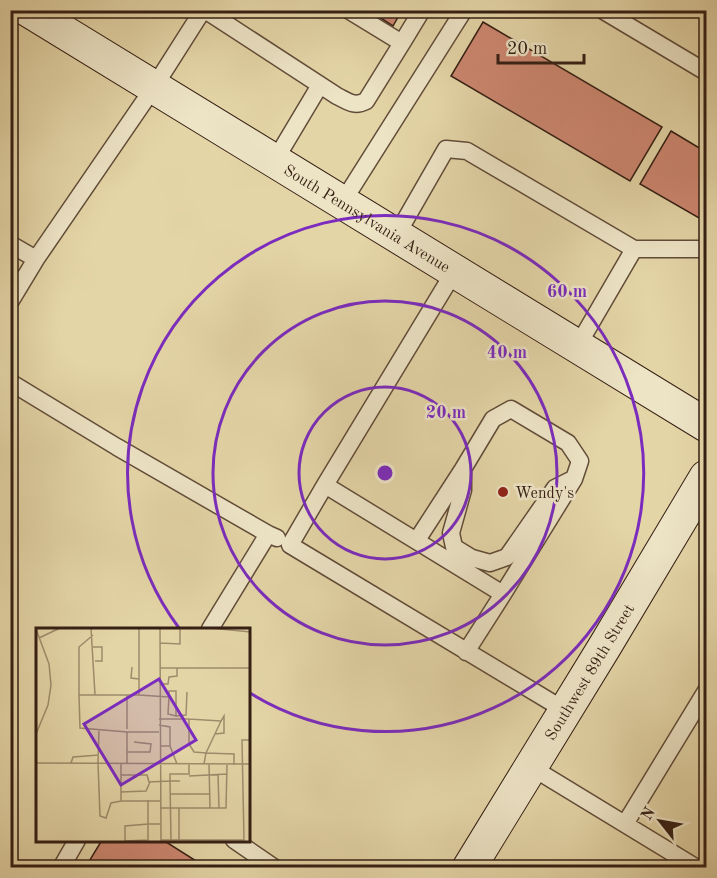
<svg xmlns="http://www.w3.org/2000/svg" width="717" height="878" viewBox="0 0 717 878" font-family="'Old Standard TT',serif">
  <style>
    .building { fill: #cd8771; stroke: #351f14; stroke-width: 1.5 }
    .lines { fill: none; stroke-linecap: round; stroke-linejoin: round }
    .lane-casing { stroke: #614c39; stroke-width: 19 }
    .secondary-casing { stroke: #351f14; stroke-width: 35 }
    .lane { stroke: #ede4c6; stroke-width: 16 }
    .secondary { stroke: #ede4c6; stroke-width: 33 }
    .ring { fill: none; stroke: #7b2cbf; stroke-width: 3 }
    .poi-dot { fill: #8f2418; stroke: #ede4c6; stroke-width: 2 }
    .labels { text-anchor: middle; stroke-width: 5; stroke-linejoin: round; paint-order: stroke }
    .street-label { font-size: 16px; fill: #351f14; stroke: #ede4c6 }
    .poi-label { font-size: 16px; fill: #351f14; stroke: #ede4c6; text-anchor: start }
    .inset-road { fill: none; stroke: #9e8c6c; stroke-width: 1.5 }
    .view { fill: #7b2cbf; fill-opacity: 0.15; stroke: #7b2cbf; stroke-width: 3 }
    .inset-edge { fill: none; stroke: #351f14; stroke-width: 3 }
    .centre { fill: #7b2cbf; stroke: #ede4c6; stroke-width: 3 }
    .ring-label { font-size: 18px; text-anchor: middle; font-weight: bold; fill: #7b2cbf; stroke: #ede4c6; stroke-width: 5; stroke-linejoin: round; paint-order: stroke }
  </style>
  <rect width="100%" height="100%" fill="#e4d5a7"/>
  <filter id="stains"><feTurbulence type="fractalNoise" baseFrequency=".00333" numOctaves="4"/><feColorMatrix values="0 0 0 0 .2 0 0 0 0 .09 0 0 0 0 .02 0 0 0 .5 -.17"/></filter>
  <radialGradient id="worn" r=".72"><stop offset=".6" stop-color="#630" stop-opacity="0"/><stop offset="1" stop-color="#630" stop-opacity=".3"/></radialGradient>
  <path class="building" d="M368,10H402L393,26Z
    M483,22L662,127L630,181L451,76Z
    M671,131L706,152V222L640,184Z
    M102,840H163L201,864L199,868H85Z"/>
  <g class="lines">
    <defs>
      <path id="lane" d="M205,10L337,96C349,102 354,107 366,101L402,43L348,10
        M602,10L706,72
        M402,43L422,10
        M274,162L320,85
        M342,203L464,10
        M396,236L446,149L467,151L634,249L577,347
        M10,244L36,259L154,87L203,10
        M634,249H706
        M454,272L325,485L290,545L566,711
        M10,302L36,259
        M10,382L117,447L268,534
        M463,470V490L451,533L454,547L472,558L490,563L507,557L555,488L573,479
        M325,485L503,594
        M417,540L463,469L493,419L511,409L568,443L580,461L574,479L503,594L466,652
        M210,629L268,534L277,538
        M531,767L697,868
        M625,824L706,691
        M234,840L275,868
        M61,868L77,840"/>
      <g id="secondary">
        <path id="s1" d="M28,10L706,425"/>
        <path id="s2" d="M469,868L605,646L706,477"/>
      </g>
    </defs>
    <use href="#lane" class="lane-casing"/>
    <use href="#secondary" class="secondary-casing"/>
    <use href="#lane" class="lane"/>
    <use href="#secondary" class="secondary"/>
  </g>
  <g class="ring">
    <circle cx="385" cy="473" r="86"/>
    <circle cx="385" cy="473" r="172"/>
    <path d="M179 628A258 258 0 1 1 250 693"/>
  </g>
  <circle class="poi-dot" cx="503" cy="492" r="6"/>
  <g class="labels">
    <g class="street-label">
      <text dy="6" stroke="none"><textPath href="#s1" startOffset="398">South Pennsylvania Avenue</textPath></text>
      <text dy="6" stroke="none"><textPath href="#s2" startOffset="230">Southwest 89th Street</textPath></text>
    </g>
    <g class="poi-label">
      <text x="515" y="498">Wendy's</text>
    </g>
  </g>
  <g transform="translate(36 628)">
    <rect width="214" height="214" fill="#e4d5a7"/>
    <path class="inset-road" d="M55,0L59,67M103,0V67L133,69V63H140V88L132,86L133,69M124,0L125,214M174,0L215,4M0,1L13,36L15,57L12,77L0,106M3,10L24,0M124,15L144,16V0M57,19H66V33H59M96,39L95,50L103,51M124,40H215M124,56H132L133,49L141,48V40M43,67V19L57,7M91,67V101M140,88L150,87L151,64M123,91H153M123,97L134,99V118H124M91,104L44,100L43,67H103M179,106L188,105V88L185,93L170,125L158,124L153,116V91L185,93M134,118L141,136M91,124H114L115,116L98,114M0,135L215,136M35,135L37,129L63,127M62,135L64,188L70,190L75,175L85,173M62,135L63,101M85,136V173H124M91,136V104H123M168,136L170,125L198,126V137M173,136L174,180M182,146L183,180M85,147H111L113,154L134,153V146H153V136M153,148L191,146M85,164L110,163L114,154M134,166H173M112,172V196L89,198V213L112,212V196H124M124,180H190L191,137M143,180V212M125,212H208L206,112H215M135,212L134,153H144"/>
    <path class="view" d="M123,51L160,112L85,157L48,96Z"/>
    <rect width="214" height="214" class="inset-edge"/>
  </g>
  <circle cx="385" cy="473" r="9" class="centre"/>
  <g class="ring-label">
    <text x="567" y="297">60 m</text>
    <text x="507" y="358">40 m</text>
    <text x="446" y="418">20 m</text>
  </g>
  <rect width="717" height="878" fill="none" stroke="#e4d5a7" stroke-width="36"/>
  <rect x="12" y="12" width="693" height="854" fill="none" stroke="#351f14" stroke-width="3"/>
  <rect x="18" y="18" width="681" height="842" fill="none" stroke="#351f14" stroke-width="1.5"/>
  <g transform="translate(660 821) rotate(301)" stroke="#ede4c6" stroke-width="4.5" paint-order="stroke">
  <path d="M0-4.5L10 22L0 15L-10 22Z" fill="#351f14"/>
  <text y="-9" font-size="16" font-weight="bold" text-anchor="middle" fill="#351f14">N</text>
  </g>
  <path d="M498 54v9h86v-9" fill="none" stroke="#351f14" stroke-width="3"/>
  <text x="507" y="54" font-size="18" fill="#351f14" stroke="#ede4c6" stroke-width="4.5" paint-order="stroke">20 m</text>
  <rect width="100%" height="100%" filter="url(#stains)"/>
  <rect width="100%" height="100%" fill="url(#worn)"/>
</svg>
